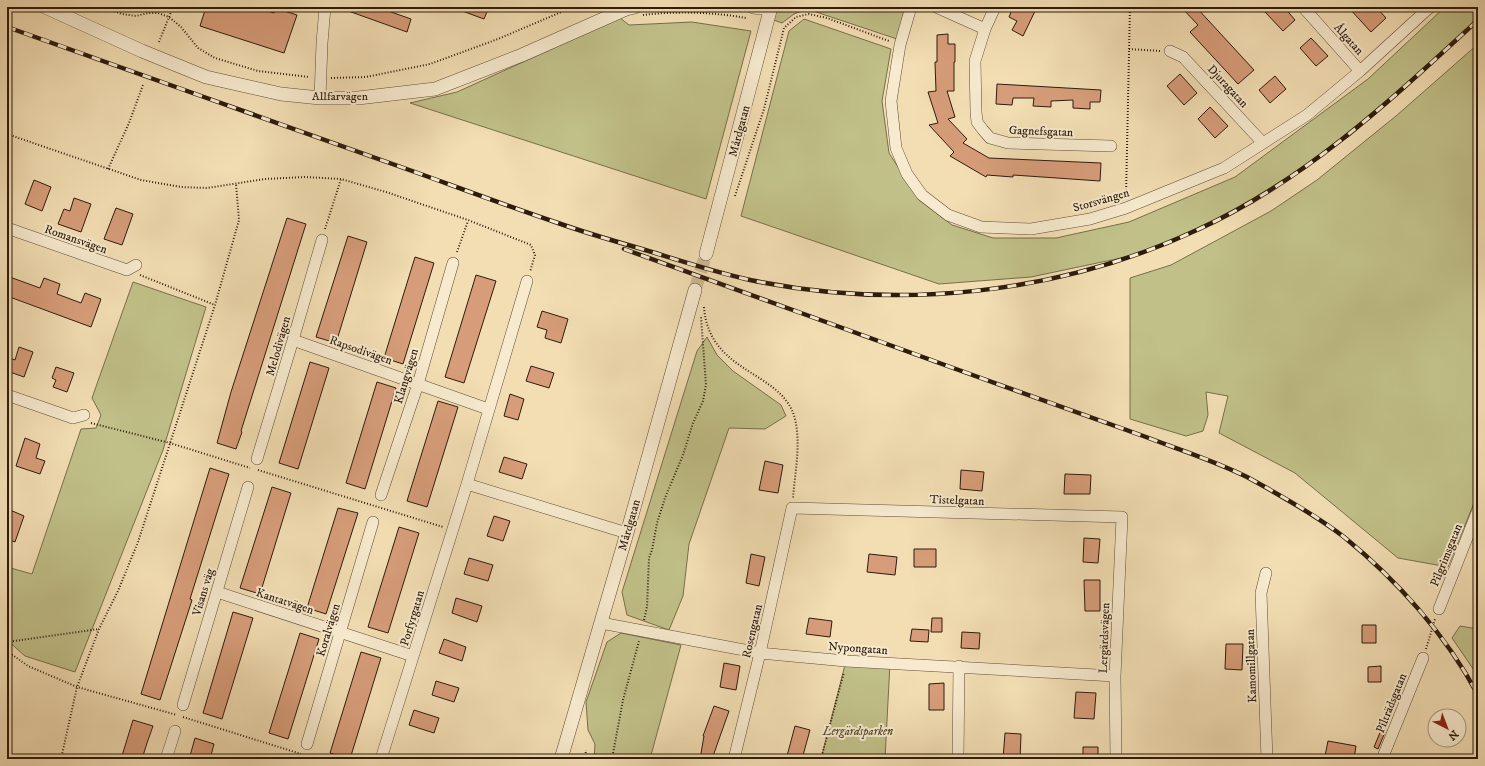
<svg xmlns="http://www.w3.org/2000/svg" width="1485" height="766" viewBox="0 0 1485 766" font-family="'IM FELL DW Pica',serif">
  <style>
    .green { fill: #c1c089; stroke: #786e4a }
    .building { fill: #d79d7a; stroke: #2e1b0c }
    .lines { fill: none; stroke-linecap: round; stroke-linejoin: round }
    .tertiary-tunnel { stroke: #ccb792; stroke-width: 13; stroke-dasharray: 13 6; stroke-linecap: butt }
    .minor-casing { stroke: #5f4c36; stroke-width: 12 }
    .tertiary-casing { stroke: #5f4c36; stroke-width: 14 }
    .path { stroke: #2e1b0c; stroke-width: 2; stroke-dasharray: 1 2; stroke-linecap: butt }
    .minor { stroke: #f7eace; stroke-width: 11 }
    .tertiary { stroke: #f7eace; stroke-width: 13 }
    .rail-casing { stroke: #2e1b0c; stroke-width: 4.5 }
    .rail { stroke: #f7eace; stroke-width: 3; stroke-dasharray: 9; stroke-linecap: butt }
    .labels { text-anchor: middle; stroke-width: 4; stroke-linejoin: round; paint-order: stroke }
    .street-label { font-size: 12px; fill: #2e1b0c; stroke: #f7eace }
    .park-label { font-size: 12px; font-style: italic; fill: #5a4d32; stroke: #f7eace }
  </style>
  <rect width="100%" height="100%" fill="#f3deb4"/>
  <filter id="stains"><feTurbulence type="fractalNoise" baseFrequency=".005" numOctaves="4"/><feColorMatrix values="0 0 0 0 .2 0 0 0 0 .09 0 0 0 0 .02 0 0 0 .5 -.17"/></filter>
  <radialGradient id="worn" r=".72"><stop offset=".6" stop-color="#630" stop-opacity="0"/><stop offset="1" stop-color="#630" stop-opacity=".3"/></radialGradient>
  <path class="green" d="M777,7H905L897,39L807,9L794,14L782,23L771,19Z
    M1445,7H1478V18L1351,135L1253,203L1140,254L1031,277L939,284L741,216L789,31L804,19L891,49L882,101L889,153L919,200L952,225L993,238H1056L1129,222L1235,177L1368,79Z
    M620,18L629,25L692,22L751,31L706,199L410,103L457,92Z
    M1478,44V493L1448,567L1398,558L1295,473L1219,433L1228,396L1206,392L1208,415L1203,431L1186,436L1130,419V278L1171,265L1271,211L1317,180L1396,116Z
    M133,282L206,307L163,450L75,672L25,656L7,640V567L32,574L81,429L96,428L101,415L92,398Z
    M707,337L717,355L733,371L781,405L786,416L765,429L729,428L689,544L683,596L669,630L627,615L622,592L697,351Z
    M1460,626L1478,629V676L1452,638Z
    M621,633L681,645L650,759H594L595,744L588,730L586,702L607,642Z
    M846,661L890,663L885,759H821Z"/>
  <path class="building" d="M206,7H255L274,13L275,8L297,15L284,53L200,26Z
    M340,7H377L411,19L407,32L340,8Z
    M454,7H489L484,19L454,8Z
    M1013,7H1037L1023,36L1012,30L1017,21L1009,17Z
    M1181,7H1196L1254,70L1238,84L1190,32L1198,25Z
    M1270,7H1284L1295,20L1283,31L1265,12Z
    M1348,7H1376L1386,18L1371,32Z
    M948,34V44H955V62H954V91H947L955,117L948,119L967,139L963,143L989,158L1101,163L1100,181L1013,175V177L987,175L986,177L950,156L954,152L929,125L938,123L928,92L936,91L935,62H937V35Z
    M1311,38L1328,56L1316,66L1300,48Z
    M1180,74L1197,93L1184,105L1167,86Z
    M1275,76L1286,89L1270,103L1259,90Z
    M997,84L1101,90L1100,102H1090V109L1073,108V100L1051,101V107L1033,106L1034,98H1013L1012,105L996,104Z
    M1210,107L1228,126L1215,138L1198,119Z
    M34,180L51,187L42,211L25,204Z
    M74,198L91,204L81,232L58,224L64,209L70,211Z
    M116,208L133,214L122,245L104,239Z
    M287,218L306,224L241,431L242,432L236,449L217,443L231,392Z
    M348,236L367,242L336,343L316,337Z
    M415,257L434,263L403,364L384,358Z
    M476,275L496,281L464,383L445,377Z
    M7,276L40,288L44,278L60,284L57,294L81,303L85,293L101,299L91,327L7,296Z
    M542,311L568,319L561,343L545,338L547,330L537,327Z
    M19,347L33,352L24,377L7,371V357L15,360Z
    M310,362L329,368L298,469L279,463Z
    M531,366L554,373L549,388L526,381Z
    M56,367L74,373L67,392L53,387L56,380L52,378Z
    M377,382L396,388L365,489L346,483Z
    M510,394L524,399L518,420L504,416Z
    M438,401L458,407L427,507L407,501Z
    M25,438L40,444L36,458L45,461L40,474L16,466Z
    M504,457L527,464L522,479L499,472Z
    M765,461L783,465L778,493L759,490Z
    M210,468L229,474L190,599L192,600L160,700L141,694Z
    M961,470L984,472L982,491L960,489Z
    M1065,474L1091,475L1090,494H1064Z
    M272,487L291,493L260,594L240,588Z
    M338,508L358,513L326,614L307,608Z
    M10,510L24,516L15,542L7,539V519Z
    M494,516L510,521L503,541L487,536Z
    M399,527L419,533L388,633L368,627Z
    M1084,538L1100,539L1098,563L1083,562Z
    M914,549H936V567H914Z
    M751,554L765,557L759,586L746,583Z
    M869,554L897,557L895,575L867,572Z
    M469,558L493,565L488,581L464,574Z
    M1084,580H1100V611H1085Z
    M456,598L482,606L477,622L452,613Z
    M233,612L253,618L222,719L203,713Z
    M809,618L832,621L830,637L806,634Z
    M932,618H942V632H931Z
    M1362,625H1376V643H1362Z
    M912,629L929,630L928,642L910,641Z
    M962,632L980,633L979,649L961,648Z
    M300,633L319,639L288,739L269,733Z
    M444,639L466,647L462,661L439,653Z
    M1226,644H1243L1242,670L1225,669Z
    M361,652L381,658L350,759L330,753Z
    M724,663L740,666L736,690L720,687Z
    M1381,666V682H1368V667Z
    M436,681L459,688L454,702L432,695Z
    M944,683V710H929V684Z
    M1076,692L1096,693L1094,719L1074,718Z
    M714,706L729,711L712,759H700L704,736H703Z
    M414,710L439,718L434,733L409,725Z
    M133,720L153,726L147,743L142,759H121Z
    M795,726L810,730L802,759L787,756Z
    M1382,728L1386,730L1378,749L1374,747Z
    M1005,733L1021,734L1020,759H1003Z
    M195,738L214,744L210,759H200L190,756Z
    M1328,741L1356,746L1354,759H1340L1325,756Z
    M1083,747H1098V759H1083Z"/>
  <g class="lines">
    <path class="tertiary-tunnel" d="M695,290L706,254"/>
    <defs>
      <path id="minor" d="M911,7L900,45L891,101L896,148L907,174L922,195L948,215L981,227L1031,229L1090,219L1126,208L1224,168L1307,115L1360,71L1430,7
        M936,7L985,29
        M995,7L985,29L975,61L976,112L977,122L983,130L990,138L1008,143L1111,146
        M1303,7L1360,71
        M1170,51L1183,57L1262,142
        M320,98L322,43L325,7
        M7,228L127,270L136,265
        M293,340L488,409
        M7,395L73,418L84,415
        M257,459L293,340L322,240
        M467,484L627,533
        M381,495L418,384L453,263
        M1266,573L1261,593L1267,759
        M217,592L413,656
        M1439,609L1478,510
        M601,623L760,653L846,661L1115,676
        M183,705L248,487
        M307,744L373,522
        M166,759L175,731
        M381,759L467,484L527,281
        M734,759L760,653L792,508L1122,517L1115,676L1116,759
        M958,759L959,666
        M1382,759L1423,658"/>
      <path id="tertiary" d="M45,7L142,51L206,77L281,94L320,98H358L435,89L522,55L626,9L635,7
        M753,7L770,9
        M706,254L771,7
        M561,759L627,533L695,290"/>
    </defs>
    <use href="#minor" class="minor-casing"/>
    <use href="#tertiary" class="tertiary-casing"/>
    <path class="path" d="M103,7L122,14L136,16L148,13H158L169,17L181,27L198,48L215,58L258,71L309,77
      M643,15C676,11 714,12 746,18
      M159,42L173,7
      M1129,49L1160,51
      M331,78L366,77L430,64L498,39L573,7
      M7,134L141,180L181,187L207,188L265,179L305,177L341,179L386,192L468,220L531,245L535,255L530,272
      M108,169L129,123L143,85
      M735,196L764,109L784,28L796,17L809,14L827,18L889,41
      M1126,196L1130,7
      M325,229L341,179
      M457,252L468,221
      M140,275L215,305
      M704,307C709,375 783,370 795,419C801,444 795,472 793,498
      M91,423L170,443L250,468
      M258,470L443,527
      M644,620L647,607L649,558L652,550L657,523L665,498L683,455L693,423L703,401L706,385L701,317
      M7,642L99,629
      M1426,649L1435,619
      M7,651L28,666L77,687L177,715
      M183,717L301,754
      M305,756L315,759
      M61,759L77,687L99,629L118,591L138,542L215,305L239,220L236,184
      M585,759L586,750
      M612,759L623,700L639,641
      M821,759L844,672"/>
    <use href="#minor" class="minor"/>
    <use href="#tertiary" class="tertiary"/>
    <defs>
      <path id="rail" d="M7,27C143,75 279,124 415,172C462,189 510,207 558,223C586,233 614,241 642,249C678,260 714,272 750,280C899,311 1059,294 1197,230C1306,180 1390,101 1478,20
        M624,249C742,292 860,334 978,377C1034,397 1090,417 1146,437C1180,450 1215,461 1247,477C1280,495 1314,514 1344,537C1397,580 1446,635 1478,695"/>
    </defs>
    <use href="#rail" class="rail-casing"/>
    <use href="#rail" class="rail"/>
  </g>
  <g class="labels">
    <g class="street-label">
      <text transform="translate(1349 39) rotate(48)" y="4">Ålgatan</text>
      <text transform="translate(1228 86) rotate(47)" y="4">Djuragatan</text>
      <text x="340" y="100">Allfarvägen</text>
      <text transform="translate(739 131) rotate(-75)" y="4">Mårdgatan</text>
      <text transform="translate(1041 131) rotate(2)" y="4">Gagnefsgatan</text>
      <text transform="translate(1101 200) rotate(-16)" y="4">Storsvängen</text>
      <text transform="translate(76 239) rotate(19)" y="4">Romansvägen</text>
      <text transform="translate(278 346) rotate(-74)" y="4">Melodivägen</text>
      <text transform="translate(361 350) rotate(19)" y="4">Rapsodivägen</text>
      <text transform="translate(406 376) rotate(-73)" y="4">Klangvägen</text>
      <text transform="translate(957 500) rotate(2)" y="4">Tistelgatan</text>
      <text transform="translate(629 525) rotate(-74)" y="4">Mårdgatan</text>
      <text transform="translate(1446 555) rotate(-68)" y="4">Pilgrimsgatan</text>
      <text transform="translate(203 592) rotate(-73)" y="4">Visans väg</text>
      <text transform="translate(285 601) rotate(18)" y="4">Kantatvägen</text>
      <text transform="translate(412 618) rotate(-73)" y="4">Porfyrgatan</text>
      <text transform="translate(328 630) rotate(-73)" y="4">Koralvägen</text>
      <text transform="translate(752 631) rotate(-77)" y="4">Rosengatan</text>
      <text transform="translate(1104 638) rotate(-88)" y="4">Lergärdsvägen</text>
      <text transform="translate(858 648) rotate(4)" y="4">Nypongatan</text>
      <text transform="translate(1251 666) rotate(-92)" y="4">Kamomillgatan</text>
      <text transform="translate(1391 703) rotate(-68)" y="4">Pilträdsgatan</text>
    </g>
    <g class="park-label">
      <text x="858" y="735">Lergärdsparken</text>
    </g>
  </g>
  <rect width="1485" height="766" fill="none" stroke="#f3deb4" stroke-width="24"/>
  <rect x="8" y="8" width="1469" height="750" fill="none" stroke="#2e1b0c" stroke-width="2"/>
  <rect x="12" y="12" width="1461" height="742" fill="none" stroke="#2e1b0c"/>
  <g transform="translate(1447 728) rotate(138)"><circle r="19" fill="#f7eace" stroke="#a79780"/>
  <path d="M0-3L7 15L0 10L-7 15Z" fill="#8f2418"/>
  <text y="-6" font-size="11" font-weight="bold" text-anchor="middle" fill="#2e1b0c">N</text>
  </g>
  <rect width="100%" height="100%" filter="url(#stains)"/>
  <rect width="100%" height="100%" fill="url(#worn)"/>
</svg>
